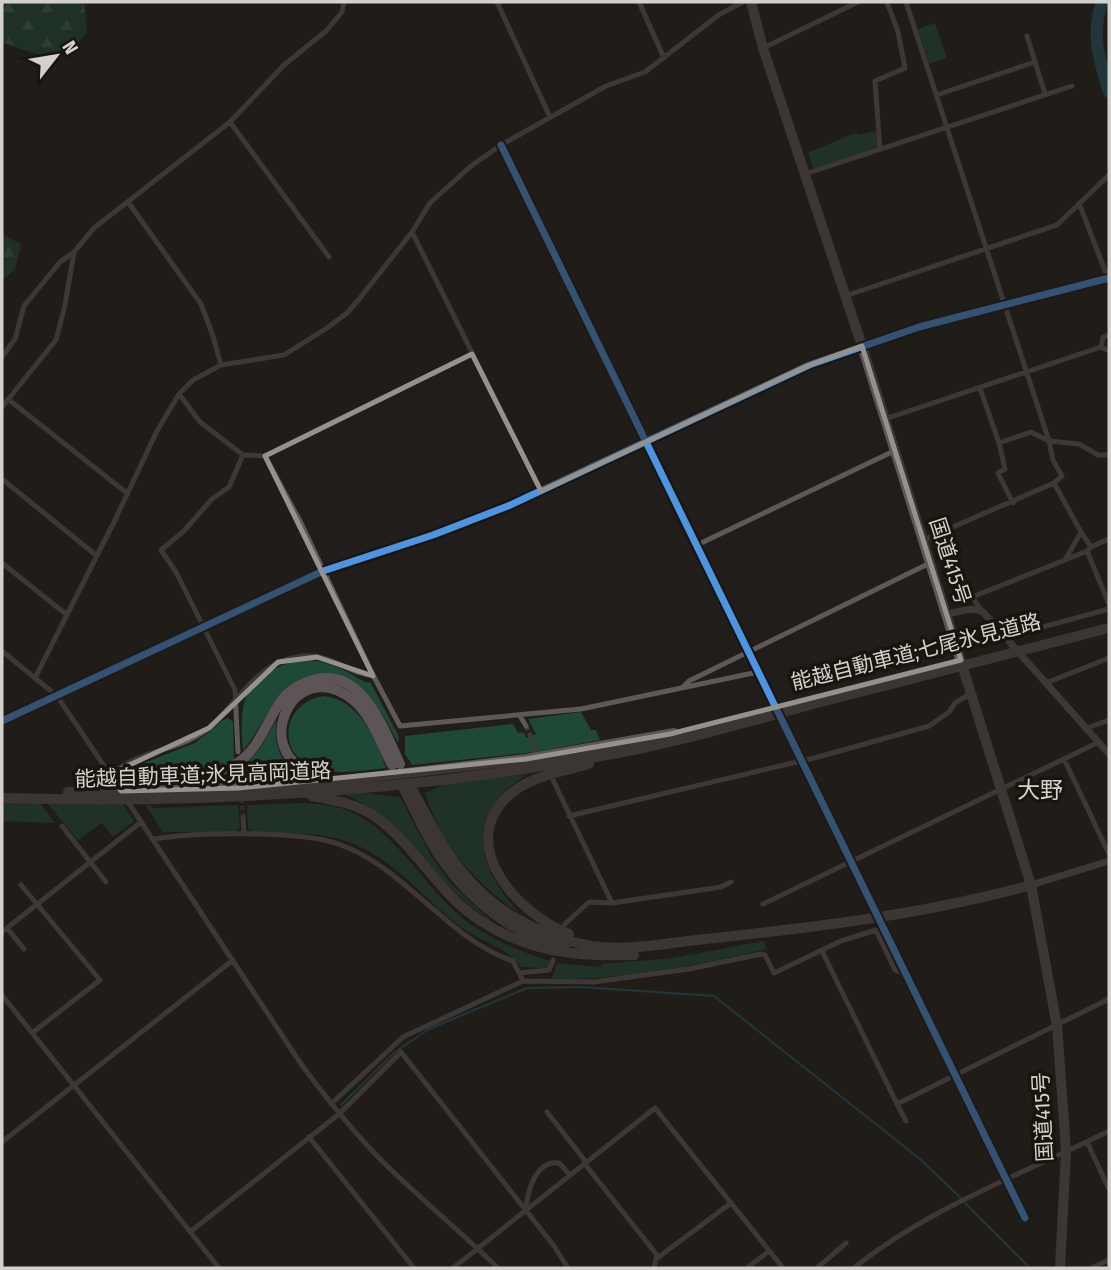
<svg xmlns="http://www.w3.org/2000/svg" width="1111" height="1270" viewBox="0 0 1111 1270" font-family="'Fira Sans Condensed','Noto Sans JP',sans-serif">
  <style>
    .green { fill: #1f4937 }
    .forest { fill: url(#forest-firs) }
    .lines { fill: none; stroke-linecap: round; stroke-linejoin: round }
    .stream { stroke: #215665; stroke-width: 2 }
    .river { stroke: #215665; stroke-width: 12 }
    .minor-tunnel { stroke: #3b3835; stroke-width: 5; stroke-dasharray: 5 2.5; stroke-linecap: butt }
    .minor { stroke: #5f5859; stroke-width: 5 }
    .tertiary { stroke: #5f5859; stroke-width: 7 }
    .trunk { stroke: #5e5658; stroke-width: 10 }
    .motorway { stroke: #5c5456; stroke-width: 10 }
    .cycleway-casing { stroke: #19150e; stroke-width: 11 }
    .cycleway { stroke: #4d94e3; stroke-width: 7 }
    .marked { fill: none; stroke: #95928e; stroke-width: 5; stroke-linejoin: round }
    .labels { text-anchor: middle; stroke-width: 7; stroke-linejoin: round; paint-order: stroke }
    .street-label { font-size: 21px; fill: #d4d1cc; stroke: #19150e }
    .neighbourhood-label { font-size: 23px; fill: #d4d1cc; stroke: #19150e }
  </style>
  <defs>
    <pattern id="forest-firs" width="22" height="20" patternUnits="userSpaceOnUse" patternTransform="scale(1.75)"><rect width="22" height="20" fill="#1d4a38"/><path d="M5 1l3.5 6h-7zM16 11l3.5 6h-7z" fill="#3d6354"/></pattern>
  </defs>
  <rect width="100%" height="100%" fill="#201d1a"/>
  <path class="green" d="M935,23L947,58L929,64L918,29Z
    M873,131L877,133L878,148L814,170L808,152C825,147 840,138 856,133L860,135Z
    M297,660C318,659 332,664 351,674C358,678 363,682 371,683L399,737L398,743C380,708 357,664 311,676C300,679 290,683 283,692C267,710 258,732 243,751C239,699 242,678 297,660Z
    M324,696C359,700 376,738 386,768C363,770 338,776 315,768C274,753 283,702 324,696Z
    M581,712L591,730H596L600,740L535,752L412,765L405,754V736L513,724L518,733L523,732L527,738L536,734L528,719Z
    M228,718L233,722L234,759C205,777 165,777 131,781L145,766L144,763L195,743L223,720Z
    M277,718C272,746 281,763 304,778L213,782C250,769 259,752 277,718Z
    M528,774C464,813 474,863 519,913C475,883 441,845 425,793L445,784Z
    M364,793L400,797L431,856L451,884L497,926C483,916 470,907 458,895C421,860 392,812 343,794Z
    M2,803H40L55,823L2,821Z
    M47,803L123,804L134,821L113,837L102,823L78,840Z
    M304,803C319,804 333,805 346,810C395,829 421,883 459,915C486,938 517,950 550,961L547,968L521,967C509,948 482,942 464,929C427,903 397,861 354,844C323,831 286,833 253,833L248,829L247,805Z
    M145,804L151,805L153,808L238,805L240,827L236,832H163Z
    M764,941L766,949C696,966 625,980 552,979L557,963L601,967L602,964L673,958Z"/>
  <path class="forest" d="M2,2H84L87,32C61,70 38,54 2,42Z
    M2,234L21,244L15,269L2,281Z"/>
  <g class="lines">
    <path class="stream" d="M341,1105L395,1052L429,1029L527,988L581,987L714,996L920,1159L962,1199
      M965,1203L1030,1268"/>
    <path class="river" d="M1102,2C1091,34 1099,60 1109,92"/>
    <path class="minor-tunnel" d="M772,698L784,724
      M526,726L541,758
      M239,763L241,788
      M242,798L243,817"/>
    <path class="minor" d="M497,2L550,117
      M639,2L664,58
      M906,2L1049,441
      M1027,36L1045,94
      M763,48L858,2
      M937,95L1035,62
      M230,122L329,257
      M501,145L772,698
      M880,149L875,81L905,68L898,32L887,2
      M805,174L1072,86
      M128,202L201,304L213,336L221,365
      M1079,203L1109,281
      M412,232L541,491
      M845,296L1057,225L1109,175
      M1101,347L1103,337L1109,335
      M2,357L15,339L24,306L60,262L74,252L94,228L230,122L284,65L326,31L342,12L344,2
      M980,388L999,443L1031,432L1049,441
      M179,394L200,422L243,455L265,456L472,354
      M8,399L128,494
      M2,407L56,340L65,305L74,252
      M885,419L1101,347L1109,351
      M999,443L1005,469L998,473L1013,503
      M265,456L301,523L373,675L400,726L581,709L758,672
      M2,479L97,556
      M1054,483L1081,532L1065,560L1087,551L1109,604
      M1081,532L1091,547L1087,551
      M930,537L972,597
      M923,540L1054,483L1062,476L1053,460L1049,441L1079,444L1098,455H1109
      M697,545L894,451
      M1091,547L1109,539
      M2,563L67,615
      M983,612L972,597L1065,560
      M1006,637L1109,609
      M2,651L57,696L121,791
      M35,678L114,522L157,431L179,394L193,380L221,365L284,355L327,328L347,313L360,298L412,232L430,203L471,166L501,145L606,86L645,72L720,14L743,2
      M1046,683L1109,658
      M683,687L689,681L930,563
      M520,716L526,726
      M784,724L875,909
      M1087,728L1109,720
      M238,752L235,690L176,572L161,550L184,531L212,499L229,487L243,455
      M1064,759L1109,854
      M110,774C119,768 128,762 138,758C162,748 190,745 211,726C240,700 257,661 302,656C332,653 347,674 373,675
      M553,780L612,903
      M126,799L301,1064C327,1099 353,1132 384,1163C421,1199 461,1232 498,1268
      M569,816L818,757L929,726L949,712L955,703L970,694
      M243,817L244,834
      M62,826L106,882
      M154,839C196,832 302,830 341,845C368,855 390,872 412,891C444,917 473,948 513,961L523,981
      M21,885L100,980L32,1033
      M763,904L1099,742
      M881,920L1025,1218
      M565,924L589,902L612,903L721,887L731,882
      M7,928L24,949
      M2,932L141,822
      M822,951L897,1104
      M519,973L549,970L553,960
      M2,995L219,1268
      M331,1104L403,1037L523,981L594,982L689,969L761,954L765,955L774,973L841,941L876,930L895,970L907,975
      M547,1112L586,1162
      M906,1121L897,1104L1109,999
      M309,1137L414,1268
      M2,1142L233,960
      M1087,1142L1109,1189
      M584,1163L657,1255L654,1268
      M526,1210C527,1192 536,1159 559,1163L570,1175
      M190,1232L339,1114L401,1052L554,1246L568,1268
      M656,1259L731,1203
      M453,1268L655,1108L783,1268
      M747,1268L769,1251
      M817,1268L846,1243
      M854,1268C930,1207 1023,1174 1109,1131
      M1091,1268L1109,1260"/>
    <path class="tertiary" d="M947,614C959,612 973,606 983,612L1109,754
      M2,721L323,571L433,535L508,506L809,365L919,327L1109,278
      M1031,885L1109,861"/>
    <path class="trunk" d="M751,2L763,48L862,346L1031,885L1057,1026L1062,1094L1066,1151L1060,1268"/>
    <path class="motorway" d="M328,778C240,762 293,650 353,700C372,716 381,744 392,765
      M131,785C163,781 219,779 244,758C261,743 268,718 282,700C291,688 304,682 318,679C364,670 385,732 400,764
      M404,789C416,813 427,839 443,861C471,902 517,937 565,947
      M412,789C438,838 462,886 512,916C536,930 563,941 591,946C627,951 661,944 697,940C809,928 922,915 1031,885
      M68,792L304,785L526,759L674,733
      M312,796C333,800 359,804 377,818C415,846 437,890 475,917C525,952 575,957 634,955
      M2,798C214,804 429,791 638,749C697,737 755,720 813,704C912,679 1011,653 1109,628
      M569,934C519,915 455,846 508,796C530,776 561,772 589,764"/>
    <defs>
      <path id="cycleway" d="M501,145L1025,1218
        M2,721L323,571L433,535L508,506L809,365L919,327L1109,278"/>
    </defs>
    <use href="#cycleway" class="cycleway-casing"/>
    <use href="#cycleway" class="cycleway"/>
  </g>
  <path d="M0 0H1111V1270H0ZM862,346L961,660L670,734L526,759L238,788L121,791L110,774L209,728L278,662L317,657L373,676L265,456L472,354L541,491L809,365Z" fill="#201d1a" fill-opacity=".55" fill-rule="evenodd"/>
  <path class="marked" d="M862,346L961,660L670,734L526,759L238,788L121,791L110,774L209,728L278,662L317,657L373,676L265,456L472,354L541,491L809,365Z"/>
  <g class="labels">
    <g class="street-label">
      <text transform="translate(950 561) rotate(72)" y="7">国道415号</text>
      <text transform="translate(916 652) rotate(-14)" y="7">能越自動車道;七尾氷見道路</text>
      <text transform="translate(203 775) rotate(-2)" y="7">能越自動車道;氷見高岡道路</text>
      <text transform="translate(1043 1117) rotate(-93)" y="7">国道415号</text>
    </g>
    <g class="neighbourhood-label">
      <text x="1040" y="798">大野</text>
    </g>
  </g>
  <rect width="1111" height="1270" fill="none" stroke="#d4d1cc" stroke-width="7"/>
  <g transform="translate(56 56) rotate(59)" stroke="#19150e" stroke-width="5" paint-order="stroke">
  <path d="M0-5L12 26L0 18L-12 26Z" fill="#d4d1cc"/>
  <text y="-10" font-size="19" font-weight="bold" text-anchor="middle" fill="#d4d1cc">N</text>
  </g>
</svg>
